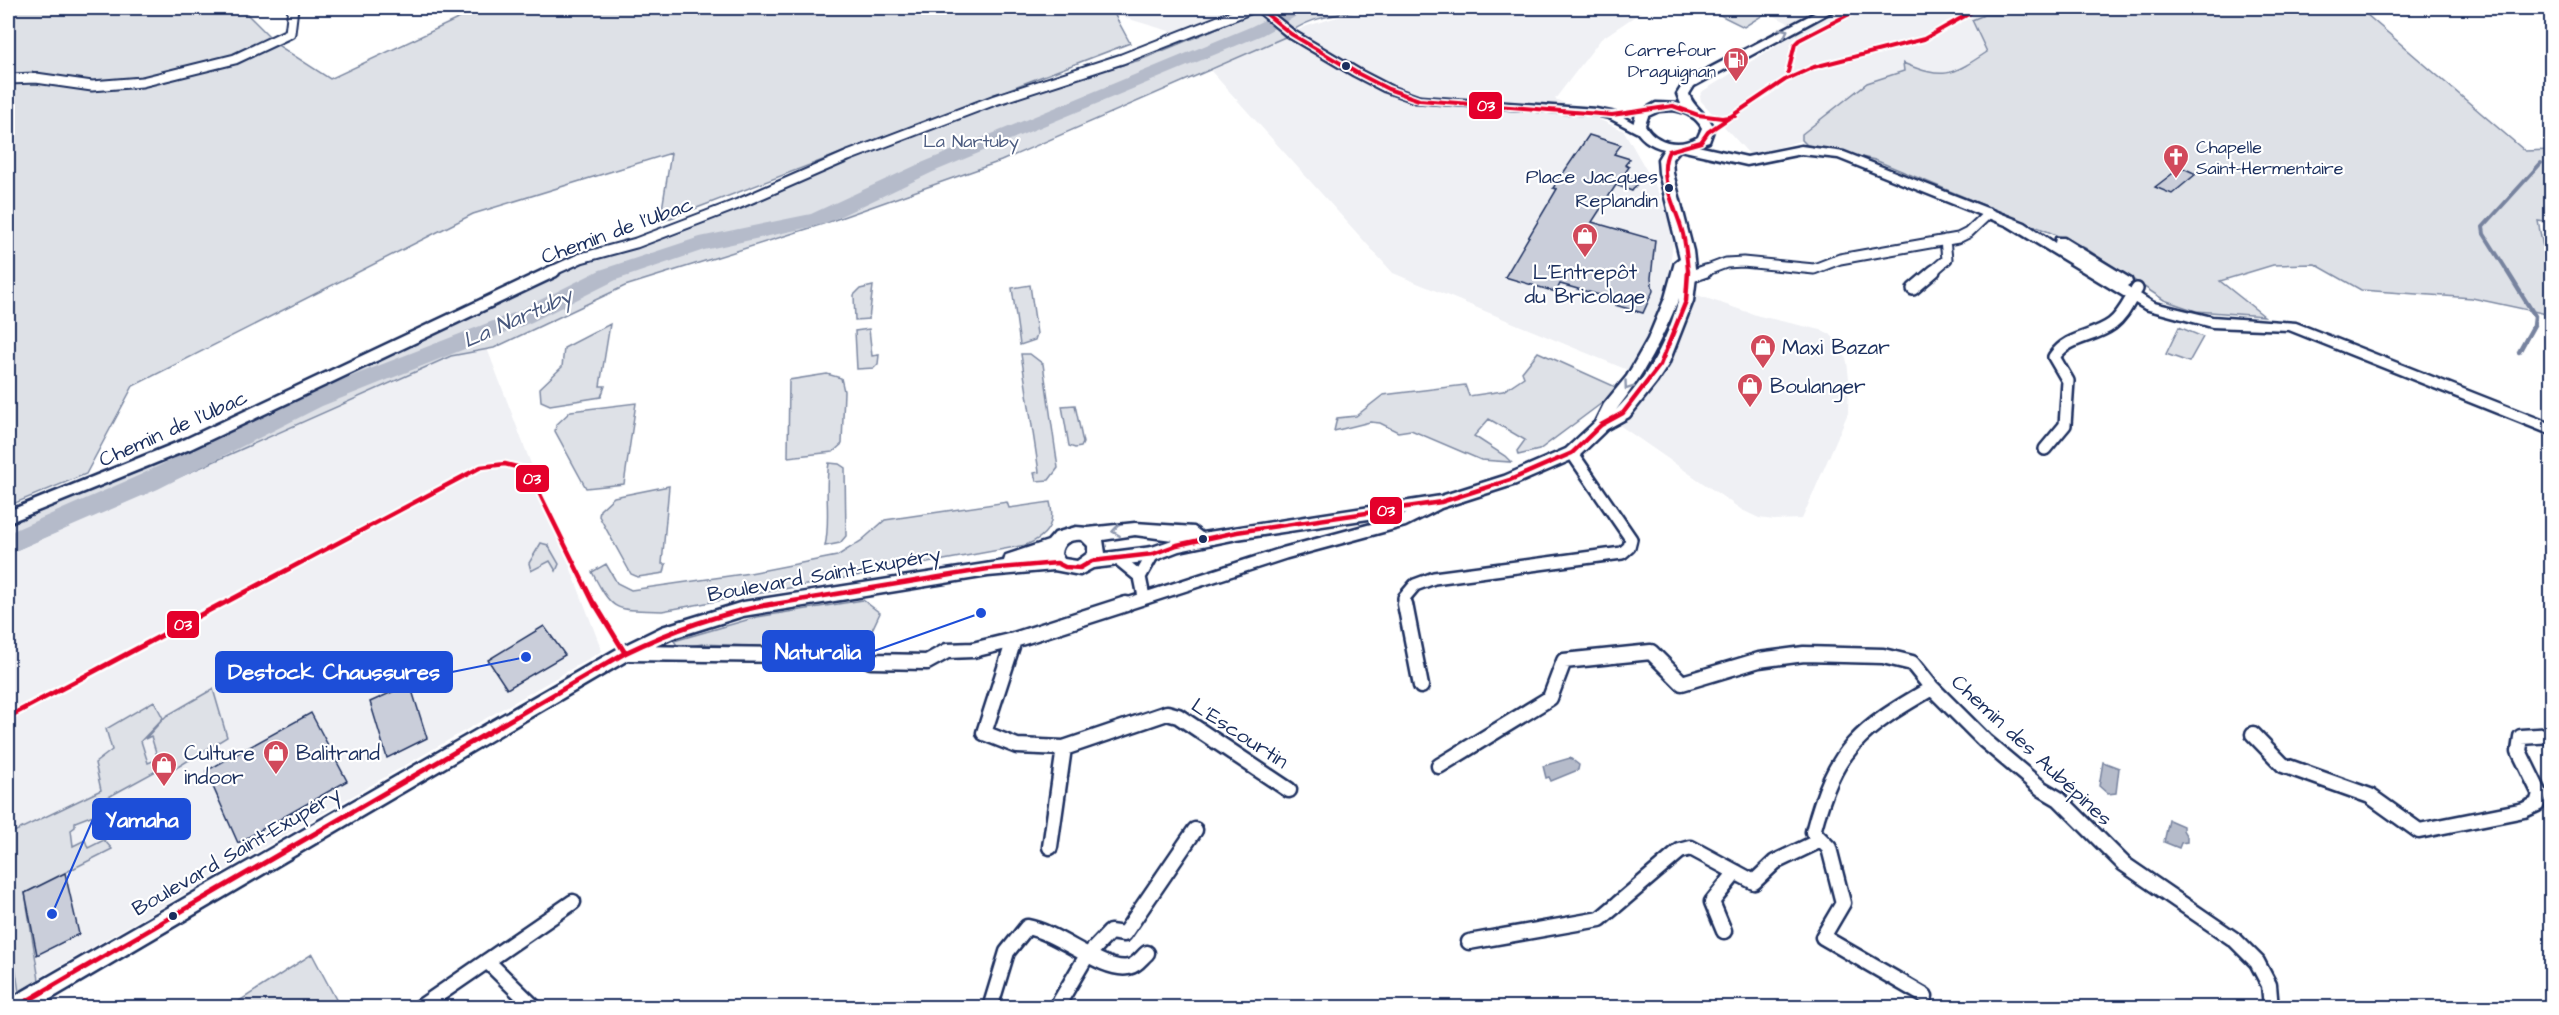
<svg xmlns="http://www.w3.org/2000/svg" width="2559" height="1015" viewBox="0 0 2559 1015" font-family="'Architects Daughter',sans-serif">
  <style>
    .built { fill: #eff0f4 }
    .green { fill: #dee1e7; stroke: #7c88a2; stroke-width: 1.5 }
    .water { fill: #b5bbca; stroke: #77839f; stroke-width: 1.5 }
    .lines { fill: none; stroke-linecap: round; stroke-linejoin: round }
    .stream-far1 { stroke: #77839f; stroke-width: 4 }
    .stream { stroke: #77839f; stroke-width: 4.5 }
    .river { fill: #b5bbca; fill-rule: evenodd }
    .building { fill: #caceda; stroke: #1b2f5e; stroke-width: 1.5 }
    .minor-far2-casing { stroke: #1b2f5e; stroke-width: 13 }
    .minor-far1-casing { stroke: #1b2f5e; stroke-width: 16 }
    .minor-casing { stroke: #1b2f5e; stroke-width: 19 }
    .tertiary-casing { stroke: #1b2f5e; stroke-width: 5 }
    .secondary-casing { stroke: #1b2f5e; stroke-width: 5 }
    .minor-far2 { stroke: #fff; stroke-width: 9 }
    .minor-far1 { stroke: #fff; stroke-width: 11 }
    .minor { stroke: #fff; stroke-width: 14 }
    .tertiary { fill: #fff; fill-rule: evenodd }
    .secondary { fill: #fff; fill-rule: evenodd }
    .bus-1-far2-casing { stroke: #fff; stroke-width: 8 }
    .bus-1-far1-casing { stroke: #fff; stroke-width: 9 }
    .bus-1-casing { stroke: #fff; stroke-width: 10 }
    .bus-1-far2 { stroke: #e4002b; stroke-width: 4 }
    .bus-1-far1 { stroke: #e4002b; stroke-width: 4.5 }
    .bus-1 { stroke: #e4002b; stroke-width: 5 }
    .oneway { stroke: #8d97ae }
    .bus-dot { fill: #1b2f5e; stroke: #fff; stroke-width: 2 }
    .labels { text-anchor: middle; stroke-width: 4.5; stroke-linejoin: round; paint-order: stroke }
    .far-poi-label { font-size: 18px; fill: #1b2f5e; stroke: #fff; text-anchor: end }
    .far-park-label { font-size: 18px; fill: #4c5c80; stroke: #fff }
    .bus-label { font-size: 20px; fill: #1b2f5e; stroke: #fff; text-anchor: end }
    .street-label { font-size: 21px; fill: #1b2f5e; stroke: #fff }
    .poi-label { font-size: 21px; fill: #1b2f5e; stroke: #fff; text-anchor: start }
    .water-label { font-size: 22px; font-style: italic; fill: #49597e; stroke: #fff }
    .leader { fill: none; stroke: #1d4ed8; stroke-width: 2 }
    .callout-dot { fill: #1d4ed8; stroke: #fff; stroke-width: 2 }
    .callout { fill: #1d4ed8; stroke: #1d4ed8; stroke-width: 2 }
    .callout-label { font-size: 22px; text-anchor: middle; font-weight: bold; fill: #fff }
    .line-badge { stroke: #fff; stroke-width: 2 }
    .badge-label { font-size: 16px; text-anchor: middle; font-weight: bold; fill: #fff }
  </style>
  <rect width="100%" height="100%" fill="#fff"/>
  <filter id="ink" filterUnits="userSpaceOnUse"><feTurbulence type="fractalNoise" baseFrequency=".0167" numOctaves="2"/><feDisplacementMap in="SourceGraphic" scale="12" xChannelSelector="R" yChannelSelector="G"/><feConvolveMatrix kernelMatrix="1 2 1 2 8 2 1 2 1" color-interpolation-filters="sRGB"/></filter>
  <g filter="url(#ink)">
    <path class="built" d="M1115,8H1240L1179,34L1119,16Z
      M1368,8H1647L1601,39L1555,99L1624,131L1656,187L1674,235L1668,281L1694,288L1697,295L1759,316L1821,330L1830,334L1841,346L1847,362L1849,379L1848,413L1802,519L1774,520L1759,518L1742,510L1612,420L1630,371L1393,273L1211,71L1307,26Z
      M1759,8H2028L1993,54L1942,82L1899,75L1802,140L1751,156L1701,101L1700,96L1703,91L1802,30Z
      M485,343L602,651L8,996V553L279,426Z"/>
    <path class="green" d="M8,8H241L279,46L330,79L481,8H1111L1130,43L660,222L671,153L473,214L133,386L86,474L8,506Z
      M1266,8H1368C1339,16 1308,15 1285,37L1001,161L823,224L625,286L494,348L451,356L8,553V517L182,447L580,263L995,100L1140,60Z
      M1706,8H1758L1768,12L1744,27Z
      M2013,8H2359L2525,151L2551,150V223L2538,221L2551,289V315L2472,298L2361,290L2315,264L2273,265L2220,281L2264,316L2196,311L2164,300L2085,248L2049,232L1875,160L1807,145L1802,140V134L1867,83L1904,71L1903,63C1944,80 1951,76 1987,52L1972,20L1984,15H2004Z
      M1030,285L1037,334L1035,340L1020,345L1012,288Z
      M873,286L869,319L855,320L854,295L860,289Z
      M610,324L600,386H605L601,397L550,405L541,401L540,388L562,367L564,348Z
      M2179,327L2203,337L2189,362L2166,354Z
      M869,329L872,356L879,355L878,364L874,368L857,369L855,331Z
      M1538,352L1618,388L1606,400L1539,450L1518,455L1517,451L1525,440L1489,419L1474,436L1505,456L1511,462L1481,460L1411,430L1398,432L1380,423L1370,422L1334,431L1337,418L1356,416L1383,395L1465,385L1469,396L1503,391L1524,377L1522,372Z
      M1021,354H1030L1043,364L1058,468L1049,480L1036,481L1034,473L1039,472Z
      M827,374L841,378L844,391L842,444L833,452L788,457L789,380Z
      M636,403L624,484L586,488L555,431L556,425L571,411Z
      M1075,405L1083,443L1081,447L1075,448L1069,446L1062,406Z
      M829,463L839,464L845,468L846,536L840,543L825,546C831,520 824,491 829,463Z
      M669,486L662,564H666L664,573L638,577L631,574L599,516L600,510L614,497Z
      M1007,502L1009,508L1050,502C1056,525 1046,537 1026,545L662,611C616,609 614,615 592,572L606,564L617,583L631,590L750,573L837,556L861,541L885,520Z
      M541,543L548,545L559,564L556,571L550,561L531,571L529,563Z
      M863,600L880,613L862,651L702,644L679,648L674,641L757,617Z
      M213,689L227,737L176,768L174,761L103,800L107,816L103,818L101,812L75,822V827L71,830L73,846L85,840L88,848L104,840L112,849L25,893L39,980L19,992L8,920V803L14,832L101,790L95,763L112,750L106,729L154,701L163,718L141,741L148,763L158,759L151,736L145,739L166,716Z
      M312,954L340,1007H230Z"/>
    <path class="water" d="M1570,758L1579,765L1578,770L1551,781L1549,777L1546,778L1543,766Z
      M2103,762L2119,768L2116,793L2108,794L2099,786Z
      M2169,820L2183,826V830L2187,837V842L2181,843L2179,848L2164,842Z"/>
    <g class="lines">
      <path class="stream-far1" d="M2508,272L2484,234L2483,227L2541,163"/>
      <path class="stream" d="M2507,271L2535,316L2534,325L2519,352"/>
      <path class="river" d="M1289,8H1311L1262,35L933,172L824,224L704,250L616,280L532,322L322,406L158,489L8,554V533L140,475L306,394L516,312L600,270L700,237L811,214L919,164L1250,27Z"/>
    </g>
    <path class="building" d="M1589,135L1621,145L1614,154L1630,159L1625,165L1629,167L1623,176L1639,181L1632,191L1616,185L1592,222L1655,240L1651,278L1653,291L1643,313L1615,305L1617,300L1560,284L1556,292L1505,277L1557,189L1553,188Z
      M2181,167L2196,174L2172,194L2155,187Z
      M544,626L565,655L507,689L488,660Z
      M410,684L427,738L387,758L370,702Z
      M311,713L347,781L238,843L206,771Z
      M65,873L79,934L37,955L25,893Z"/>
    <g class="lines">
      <defs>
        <path id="minor-far2" d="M8,79L36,78L92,86L142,82L235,59L290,33L293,8
          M550,272L581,258L636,243L738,204L848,156L995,100L1122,59L1252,8
          M1702,272L1726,263L1743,262L1814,269L1840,259L1958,238L1968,233L1989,213
          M1932,272L1947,259L1945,240"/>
        <path id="minor-far1" d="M1689,277L1706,271
          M1913,289L1934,271
          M2045,449L2065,425L2068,381L2054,357C2068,336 2093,338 2112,324C2124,315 2129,301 2137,289
          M8,517L188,444L554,271
          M1118,559L1140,577L1144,597
          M1140,577L1153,554
          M1121,606L1285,553L1403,521L1437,504
          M1405,606L1404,598L1415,585L1434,578L1622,553L1629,547L1631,539L1572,453"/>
        <path id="minor" d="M1405,604L1421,686
          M1014,640L984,733L1017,746L1064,748L1167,713L1178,716L1289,790
          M628,653L860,656L871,661L927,662L947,651L973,650L1014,640L1126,604
          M2253,734L2283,765L2370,796L2419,831L2524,810L2537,804L2540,794L2519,751L2521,737L2552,735
          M1439,766L1550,698L1564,661L1651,652L1682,683L1759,660L1804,654L1883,656L1912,663L1932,688L1985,741L2042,789L2059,799L2124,864L2235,940L2257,962L2269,985L2271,1008
          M1050,847L1064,748
          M1724,931L1712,902L1736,872
          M1469,942L1600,919L1680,851L1691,848L1754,882L1775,862L1821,840
          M487,961L535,1008
          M1925,996L1823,937L1843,903L1829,848L1813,832C1835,748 1859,730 1932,688
          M419,1008L573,902
          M990,1008L1007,952L1027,927C1058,932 1103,972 1128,967C1136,966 1141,958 1147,953
          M1056,1008L1086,957L1110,932L1124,934L1195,830"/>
        <path id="tertiary" d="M1254,8H1265L1295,32L1361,71L1392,87L1420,97L1596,109L1616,113L1646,130L1640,133L1636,132L1609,118L1596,115L1415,102L1384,91L1353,75L1287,36Z
          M1684,143L1747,157L1801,146L1844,152L2025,223L2055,243L2056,238H2064L2131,279L2132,282L2127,286L2154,303L2212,317L2296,323L2552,424V435L2289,330L2212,327L2145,309L2008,226L1838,158L1801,154L1747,165L1680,150L1678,147Z"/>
        <path id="secondary" d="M1824,8H1838L1694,86L1689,94C1693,108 1708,114 1714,128L1709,142L1679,151L1672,159L1673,173L1693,251L1696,277L1693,301L1668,365L1656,383L1629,417L1607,429L1578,457L1516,484L1441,508L1237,539L1179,551L1153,561L1093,568L1080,575L1054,570L988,576L743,616L673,638L631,658L35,1008H8V1000L619,648L662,627L743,602L1004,561L1006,555L1048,541L1055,533L1076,527L1088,528L1135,523L1194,527L1202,533L1441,496L1504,476L1566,449L1595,422L1604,404L1627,376L1648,339L1665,298L1675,262L1680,258L1659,173L1658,159L1664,149C1649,145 1640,139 1633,125L1636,114L1656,103L1681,104L1677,94L1685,81ZM1673,110C1685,112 1696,116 1702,128L1698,137C1680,148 1656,144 1645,125L1648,116L1659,111ZM1679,298C1669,339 1646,380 1616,410C1644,375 1662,339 1679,298ZM1135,535L1172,540L1152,547L1105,553L1103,540ZM1082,540L1088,546V553L1077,561L1064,559L1061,554C1062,542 1072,539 1082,540Z"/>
      </defs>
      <use href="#minor-far2" class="minor-far2-casing"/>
      <use href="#minor-far1" class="minor-far1-casing"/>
      <use href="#minor" class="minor-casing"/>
      <use href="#tertiary" class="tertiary-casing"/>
      <use href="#secondary" class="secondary-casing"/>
      <use href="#minor-far2" class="minor-far2"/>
      <use href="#minor-far1" class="minor-far1"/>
      <use href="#minor" class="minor"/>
      <use href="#tertiary" class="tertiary"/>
      <use href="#secondary" class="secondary"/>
      <defs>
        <path id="bus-1-far2" d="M1259,8L1291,34L1357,73L1388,89L1419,100L1612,115L1673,106L1698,115L1722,118L1735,116
          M1788,72L1795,44L1799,40L1861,8
          M1688,272C1687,260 1686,246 1683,234C1677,209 1656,176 1669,151L1701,142L1708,132L1785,80L1814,67L1924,39L1979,8"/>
        <path id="bus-1-far1" d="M219,606L481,467L505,464L528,470L595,606
          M763,606L988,569L1057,563L1065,567L1080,568L1092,561L1153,554L1177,545L1237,532L1441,502L1510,480L1572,453L1601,425L1623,413L1660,365L1686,301L1688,271"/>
        <path id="bus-1" d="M595,604L625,653
          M8,717L221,604
          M15,1008L625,653C672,630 721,613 772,604"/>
      </defs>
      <use href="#bus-1-far2" class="bus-1-far2-casing"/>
      <use href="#bus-1-far1" class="bus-1-far1-casing"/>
      <use href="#bus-1" class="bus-1-casing"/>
      <use href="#bus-1-far2" class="bus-1-far2"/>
      <use href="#bus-1-far1" class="bus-1-far1"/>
      <use href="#bus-1" class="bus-1"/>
    </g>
    <defs><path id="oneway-chevron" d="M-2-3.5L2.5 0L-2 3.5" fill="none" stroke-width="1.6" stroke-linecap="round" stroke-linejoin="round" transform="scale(1.5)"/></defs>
    <g class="oneway">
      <use href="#oneway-chevron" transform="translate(1784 32) rotate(-27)"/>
      <use href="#oneway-chevron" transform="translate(1628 386) rotate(126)"/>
      <use href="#oneway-chevron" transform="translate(1116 531) rotate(172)"/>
    </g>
  </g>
  <defs>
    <symbol id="fuel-pin" viewBox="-11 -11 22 30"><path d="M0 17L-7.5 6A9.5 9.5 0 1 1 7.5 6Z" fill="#d1495b" stroke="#fff"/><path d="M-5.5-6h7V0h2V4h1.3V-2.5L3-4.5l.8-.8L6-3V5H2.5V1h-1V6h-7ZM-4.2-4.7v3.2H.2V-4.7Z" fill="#fff"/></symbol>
    <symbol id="church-pin" viewBox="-11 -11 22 30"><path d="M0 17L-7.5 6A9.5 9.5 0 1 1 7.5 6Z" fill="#d1495b" stroke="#fff"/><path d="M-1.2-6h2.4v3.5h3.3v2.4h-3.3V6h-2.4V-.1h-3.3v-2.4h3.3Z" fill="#fff"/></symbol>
    <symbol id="shop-pin" viewBox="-11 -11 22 30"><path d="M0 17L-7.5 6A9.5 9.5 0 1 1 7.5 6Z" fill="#d1495b" stroke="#fff"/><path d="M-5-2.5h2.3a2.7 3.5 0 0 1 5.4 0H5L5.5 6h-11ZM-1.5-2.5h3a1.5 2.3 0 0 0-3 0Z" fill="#fff"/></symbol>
  </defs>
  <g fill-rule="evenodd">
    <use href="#fuel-pin" x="1721" y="45" width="30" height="40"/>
    <use href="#church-pin" x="2161" y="142" width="30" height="40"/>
    <use href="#shop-pin" x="1570" y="221" width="30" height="40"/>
    <use href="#shop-pin" x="1748" y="332" width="30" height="40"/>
    <use href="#shop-pin" x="1735" y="371" width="30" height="40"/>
    <use href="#shop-pin" x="261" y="738" width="30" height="40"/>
    <use href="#shop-pin" x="149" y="750" width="30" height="40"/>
  </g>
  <g class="bus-dot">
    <circle cx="1346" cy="66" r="5"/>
    <circle cx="1669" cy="188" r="5"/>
    <circle cx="1203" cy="539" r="5"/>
    <circle cx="173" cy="916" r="5"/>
  </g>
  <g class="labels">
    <g class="far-poi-label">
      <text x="1716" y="56">Carrefour<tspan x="1716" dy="21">Draguignan</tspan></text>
      <text x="2196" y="153" text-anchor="start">Chapelle<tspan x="2196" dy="21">Saint-Hermentaire</tspan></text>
    </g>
    <g class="far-park-label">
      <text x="971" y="147">La Nartuby</text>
    </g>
    <g class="bus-label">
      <text x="1658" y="183">Place Jacques<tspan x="1658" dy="24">Replandin</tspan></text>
    </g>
    <g class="street-label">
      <text transform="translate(617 230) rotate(-20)" y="7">Chemin de l'Ubac</text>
      <text transform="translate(173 428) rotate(-24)" y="7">Chemin de l'Ubac</text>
      <text transform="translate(824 574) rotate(-10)" y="7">Boulevard Saint-Exupéry</text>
      <text transform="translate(1240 733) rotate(33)" y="7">L'Escourtin</text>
      <text transform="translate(2032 750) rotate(43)" y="7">Chemin des Aubépines</text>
      <text transform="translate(236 851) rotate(-30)" y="7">Boulevard Saint-Exupéry</text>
    </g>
    <g class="poi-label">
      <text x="1585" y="279" text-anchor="middle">L'Entrepôt<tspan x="1585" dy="24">du Bricolage</tspan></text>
      <text x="1782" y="354">Maxi Bazar</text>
      <text x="1770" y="393">Boulanger</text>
      <text x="184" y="760">Culture<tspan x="184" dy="24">indoor</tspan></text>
      <text x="296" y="760">Balitrand</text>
    </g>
    <g class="water-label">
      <text transform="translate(517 317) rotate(-24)" y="8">La Nartuby</text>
    </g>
  </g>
  <path class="leader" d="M981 613L874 651M526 657L452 672M52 914L93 819"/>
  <g class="callout-dot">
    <circle cx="981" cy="613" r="6"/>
    <circle cx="526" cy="657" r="6"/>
    <circle cx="52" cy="914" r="6"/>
  </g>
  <g class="callout">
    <rect x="763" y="631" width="111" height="40" rx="6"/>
    <rect x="216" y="652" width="236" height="40" rx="6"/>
    <rect x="93" y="799" width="97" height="40" rx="6"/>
  </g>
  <g class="callout-label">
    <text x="818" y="659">Naturalia</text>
    <text x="334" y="679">Destock Chaussures</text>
    <text x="142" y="827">Yamaha</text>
  </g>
  <g class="line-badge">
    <rect x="1468" y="91" width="35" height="29" rx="6" fill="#e4002b"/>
    <rect x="515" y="464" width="35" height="29" rx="6" fill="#e4002b"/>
    <rect x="1369" y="496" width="34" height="29" rx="6" fill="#e4002b"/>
    <rect x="166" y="610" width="34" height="29" rx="6" fill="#e4002b"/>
  </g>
  <g class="badge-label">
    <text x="1486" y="111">03</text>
    <text x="532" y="484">03</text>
    <text x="1386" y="516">03</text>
    <text x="183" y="630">03</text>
  </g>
  <rect width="2559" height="1015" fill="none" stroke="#fff" stroke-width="30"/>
  <rect x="15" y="15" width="2529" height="985" fill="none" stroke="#1b2f5e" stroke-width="2" filter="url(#ink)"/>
</svg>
